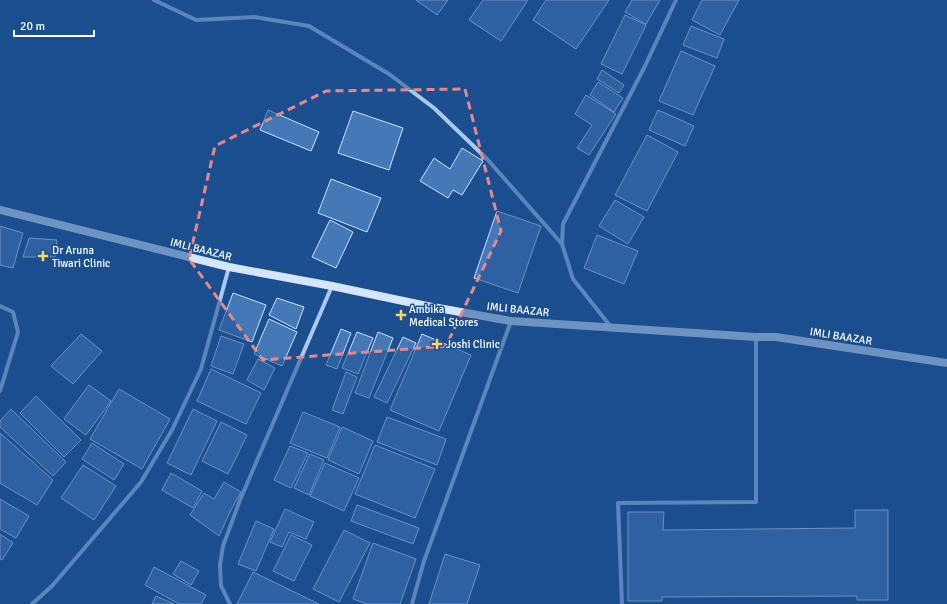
<svg xmlns="http://www.w3.org/2000/svg" width="947" height="604" viewBox="0 0 947 604" font-family="Signika,sans-serif">
  <style>
    .building { fill: #4478b7; stroke: #cfe3fa }
    .lines { fill: none; stroke-linecap: round; stroke-linejoin: round }
    .street { stroke: #a9c9ee; stroke-width: 4 }
    .secondary { stroke: #d6e6fa; stroke-width: 8 }
    .marked { fill: none; stroke: #e88989; stroke-width: 3; stroke-dasharray: 8 5; stroke-linejoin: round }
    .poi-dot { fill: #ffd166; stroke: #1b4f8f; stroke-width: 1.5 }
    .labels { text-anchor: middle; stroke-width: 3; stroke-linejoin: round; paint-order: stroke }
    .street-label { font-size: 11px; fill: #fff; stroke: #1b4f8f }
    .poi-label { font-size: 11px; fill: #fff; stroke: #1b4f8f; text-anchor: start }
  </style>
  <rect width="100%" height="100%" fill="#1b4f8f"/>
  <path class="building" d="M416,0H448L437,15Z
    M483,0H528L501,41L469,20Z
    M546,0H609L576,49L533,20Z
    M632,0H660L646,24L625,12Z
    M702,0H739L720,35L692,20Z
    M625,15L646,25L622,74L601,64Z
    M691,26L724,39L717,58L683,45Z
    M681,51L715,66L693,115L659,101Z
    M602,70L624,85L619,93L597,79Z
    M598,82L623,98L614,112L590,95Z
    M586,95L616,114L589,155L577,148L592,125L575,114Z
    M268,110L319,132L311,151L260,130Z
    M658,110L694,126L685,146L649,130Z
    M353,111L403,128L389,170L338,153Z
    M647,135L678,152L647,211L615,195Z
    M462,148L483,161L462,195L453,190L448,198L420,181L434,158L450,169Z
    M331,179L381,198L367,232L318,213Z
    M615,200L644,217L628,244L599,226Z
    M497,211L541,226L518,293L474,278Z
    M330,220L353,232L336,268L312,257Z
    M0,226L23,233L13,268L0,265Z
    M597,235L638,251L624,284L584,268Z
    M29,238L57,240L55,257H23Z
    M233,293L266,305L252,342L219,330Z
    M277,298L304,307L296,329L269,315Z
    M269,319L297,332L282,366L254,354Z
    M341,329L351,333L337,369L326,365Z
    M357,332L373,338L358,374L342,368Z
    M378,332L393,338L369,398L355,393Z
    M81,334L102,351L73,384L51,366Z
    M422,334L471,355L439,431L390,410Z
    M221,336L244,344L233,374L211,366Z
    M403,337L416,343L387,403L374,397Z
    M258,359L275,368L264,390L247,380Z
    M211,369L261,393L246,424L197,401Z
    M346,372L357,377L343,414L332,410Z
    M89,385L111,401L86,435L64,419Z
    M119,389L170,419L142,469L90,439Z
    M36,396L81,440L64,457L20,413Z
    M11,409L66,462L53,476L0,427V421Z
    M193,409L217,421L191,475L167,463Z
    M303,412L340,427L327,458L290,443Z
    M387,417L446,439L437,465L377,442Z
    M221,422L247,435L228,474L202,461Z
    M342,427L373,441L359,474L328,460Z
    M0,433L53,480L37,505L0,483Z
    M92,443L124,464L114,480L82,459Z
    M375,445L435,469L415,518L355,494Z
    M290,446L308,453L291,488L274,480Z
    M310,454L324,460L309,495L294,488Z
    M325,463L359,478L344,511L310,496Z
    M83,465L116,486L94,520L61,498Z
    M171,473L202,491L193,508L162,490Z
    M224,482L241,492L231,510L219,536L190,515L204,493L214,499Z
    M0,499L29,516L16,538L0,529Z
    M357,505L419,528L413,544L351,521Z
    M285,509L314,522L306,539L289,532L282,547L270,542Z
    M855,510H888V600H857V596L662,597V601H628V512H664L663,530L855,528Z
    M256,521L274,529L256,571L238,564Z
    M344,530L370,543L339,602L313,589Z
    M0,534L13,543L2,560L0,559Z
    M291,535L312,545L294,581L273,571Z
    M373,543L416,559L400,604H367L353,599Z
    M445,554L480,565L467,604H429Z
    M181,561L199,571L191,585L173,574Z
    M154,567L206,595L201,604H179L145,585Z
    M253,572L319,604H237Z
    M156,596L174,604H152Z"/>
  <g class="lines">
    <path class="street" d="M154,0L196,20L254,17L309,26L389,74L434,108L487,159L562,244
      M0,306L13,312L18,332L0,391
      M611,327L573,279L562,244L563,224L644,68L676,0
      M32,604L52,586L141,482L172,430L201,369L229,267
      M230,604L221,586L220,565L223,546L240,500L332,286
      M412,604L424,561L511,321
      M622,604L618,503L756,502V337"/>
    <path class="secondary" d="M0,210L229,267L332,286L427,306L511,321L756,337H776L947,363"/>
  </g>
  <path d="M0 0H947V604H0ZM465,89L501,231L446,346L263,360L189,259L215,146L326,91Z" fill="#1b4f8f" fill-opacity=".55" fill-rule="evenodd"/>
  <path class="marked" d="M465,89L501,231L446,346L263,360L189,259L215,146L326,91Z"/>
  <g class="poi-dot">
    <path d="M41 250h4v4h4v4h-4v4h-4v-4h-4v-4h4z"/>
    <path d="M399 309h4v4h4v4h-4v4h-4v-4h-4v-4h4z"/>
    <path d="M435 338h4v4h4v4h-4v4h-4v-4h-4v-4h4z"/>
  </g>
  <g class="labels">
    <g class="street-label">
      <text transform="translate(201 249) rotate(14)" y="4">IMLI BAAZAR</text>
      <text transform="translate(518 309) rotate(6)" y="4">IMLI BAAZAR</text>
      <text transform="translate(841 336) rotate(9)" y="4">IMLI BAAZAR</text>
    </g>
    <g class="poi-label">
      <text x="52" y="254">Dr Aruna<tspan x="52" dy="13">Tiwari Clinic</tspan></text>
      <text x="409" y="313">Ambika<tspan x="409" dy="13">Medical Stores</tspan></text>
      <text x="446" y="348">Joshi Clinic</text>
    </g>
  </g>
  <path d="M14 30v6h80v-6" fill="none" stroke="#ffffff" stroke-width="2"/>
  <text x="20" y="30" font-size="12" fill="#ffffff" stroke="#1b4f8f" stroke-width="3" paint-order="stroke">20 m</text>
</svg>
